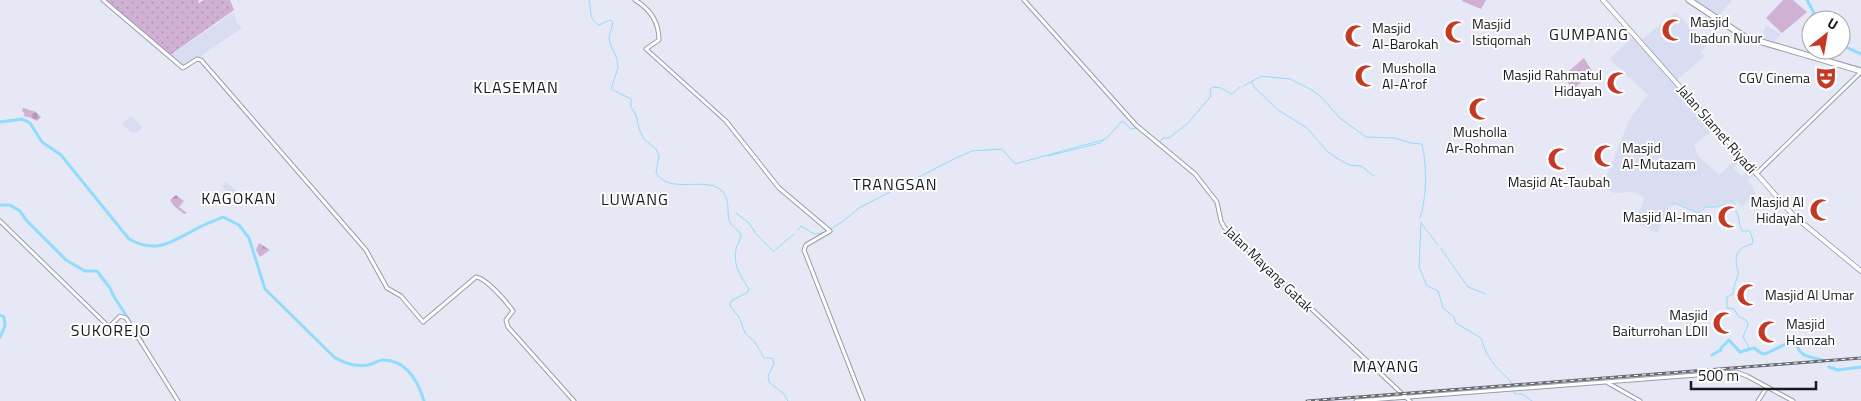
<svg xmlns="http://www.w3.org/2000/svg" width="1861" height="401" viewBox="0 0 1861 401" font-family="'Titillium Web',sans-serif">
  <style>
    .built { fill: #d9ddf1 }
    .grass { fill: url(#grass-dots) }
    .cemetery { fill: url(#cemetery-stones) }
    .park { fill: #d0b0d5 }
    .lines { fill: none; stroke-linecap: round; stroke-linejoin: round }
    .stream { stroke: #90dbfe; stroke-width: 1 }
    .river { stroke: #90dbfe; stroke-width: 3 }
    .secondary-casing { stroke: #999ca8; stroke-width: 5 }
    .primary-casing { stroke: #999ca8; stroke-width: 5.5 }
    .highway-casing { stroke: #999ca8; stroke-width: 7 }
    .secondary { stroke: #fff; stroke-width: 3 }
    .primary { stroke: #fff; stroke-width: 4 }
    .highway { stroke: #fff; stroke-width: 5 }
    .rail-casing { stroke: #686a72; stroke-width: 3 }
    .rail { stroke: #fff; stroke-width: 1; stroke-dasharray: 4; stroke-linecap: butt }
    .labels { text-anchor: middle; stroke-width: 4; stroke-linejoin: round; paint-order: stroke }
    .poi-label { font-size: 14px; fill: #18191e; stroke: #fff; text-anchor: start }
    .street-label { font-size: 14px; fill: #18191e; stroke: #fff }
    .quarter-label { font-size: 16px; letter-spacing: 1px; fill: #18191e; stroke: #fff }
  </style>
  <defs>
    <pattern id="grass-dots" width="8" height="8" patternUnits="userSpaceOnUse" patternTransform="scale(1.25)"><rect width="8" height="8" fill="#d0b0d5"/><path d="M2 2h.1M6 6h.1" fill="none" stroke="#b297b6" stroke-width="1.8" stroke-linecap="round"/></pattern>
    <pattern id="cemetery-stones" width="16" height="16" patternUnits="userSpaceOnUse" patternTransform="scale(1.25)"><rect width="16" height="16" fill="#d0b0d5"/><path d="M2 7V4a2 2 0 0 1 4 0v3zM10 15v-3a2 2 0 0 1 4 0v3z" fill="#b297b6"/></pattern>
  </defs>
  <rect width="100%" height="100%" fill="#e6e9f5"/>
  <path class="built" d="M1695,0H1732L1719,16Z
    M234,12L236,22L242,28L185,67L171,55Z
    M1676,12L1706,46L1701,52L1705,56L1677,80L1641,40Z
    M1766,25L1781,35L1774,41L1761,38Z
    M1592,26L1599,34L1591,42L1584,34Z
    M1631,38H1634L1715,129L1694,145L1699,157L1719,175L1738,157L1741,160L1733,168L1742,176L1749,168L1754,174L1747,181L1753,187L1755,194L1742,207L1737,201L1735,207L1724,203L1717,206L1703,207L1698,212L1675,202L1670,205L1657,233L1634,222L1644,200L1643,197L1633,192L1614,193L1602,187L1630,118L1648,95L1611,60V57Z
    M132,116L142,128L138,132H131L121,124Z
    M226,182L237,191L228,201L221,195L225,190L222,187Z"/>
  <path class="grass" d="M106,0H200L198,1L199,3L204,0H230L234,10L170,55Z"/>
  <path class="cemetery" d="M23,108L36,112L41,117L37,121L29,117L23,116L25,114L22,111Z
    M176,195L184,201L179,207L187,213L184,214L174,206L170,200Z
    M259,243L270,250L260,257L256,250Z"/>
  <path class="park" d="M1462,0H1486L1481,9L1462,1Z
    M1783,0H1793L1807,12L1782,33L1766,18Z
    M1584,58L1592,71L1574,89L1562,77Z"/>
  <g class="lines">
    <path class="stream" d="M589,0C592,10 588,19 599,25L610,20L613,22L609,38L610,43L617,59L618,68L611,89L631,99V107L636,115L639,129L644,139L656,149L659,156L656,173C670,195 704,176 721,190C730,198 727,210 729,220C731,226 738,229 741,235C741,240 737,244 736,249C733,269 741,274 749,290L748,292L731,301L730,306L739,317L745,333L755,342L764,358H772L774,363L768,376L769,382L784,394L788,401
      M1252,82L1254,87L1278,110L1307,128L1326,150L1335,157L1349,165L1361,166L1374,176
      M1244,86L1261,76L1290,79L1312,90L1322,98L1340,118L1366,137L1394,138L1411,143L1422,144C1427,166 1427,197 1420,218
      M1160,142L1163,138H1169L1188,123L1211,96L1210,89L1213,87L1221,88L1232,94L1240,87
      M1048,156L1100,143L1104,140
      M1671,205L1675,203L1698,213L1706,207H1717L1725,204C1742,209 1736,218 1742,231H1750L1753,241L1752,244C1739,247 1734,254 1737,268C1738,271 1739,271 1738,275C1736,282 1733,287 1733,294L1727,297V308L1734,309L1738,316L1747,321L1748,325L1743,337L1750,349
      M736,213L749,223L756,234L774,252
      M1421,222L1419,267L1427,286L1438,291L1443,308L1454,317L1456,323L1481,338L1486,352L1495,366L1512,383
      M1421,223L1438,245
      M798,230L801,226C811,231 812,237 825,232
      M829,230L842,222L859,208L952,160L972,151L1002,149L1015,164L1106,139L1121,122H1124L1131,129L1137,128
      M1441,248L1443,252
      M775,250L794,234
      M1444,253L1468,287L1486,294
      M1513,391L1515,394H1522L1532,401"/>
    <path class="river" d="M1807,0L1814,13L1809,22L1811,26
      M1841,45L1861,54
      M0,122L22,119L30,123L42,142L61,155L129,239C158,255 172,241 198,228C206,223 215,221 223,217L239,225L249,238L265,289L334,357C345,364 355,367 368,365C373,364 378,360 383,360C407,360 418,381 424,401
      M0,205H10L20,211L26,220L66,260L85,271H97L110,288L113,295L143,342
      M0,315L4,317L5,326L0,337
      M1721,348L1729,340L1740,352L1754,348L1761,353L1765,354L1792,341L1796,343C1799,357 1811,357 1822,360
      M1712,355L1721,350
      M1829,367L1838,370L1861,367"/>
    <defs>
      <path id="secondary" d="M103,0L183,68L197,59L201,60L366,250L387,288L401,296L423,322L476,277C486,278 506,301 513,311L506,320L508,327L574,401
        M635,0C650,9 659,22 659,40L646,49L726,121L779,188L830,231L806,245L804,250L863,401
        M1024,0L1136,125L1195,174L1217,202L1221,221L1224,227L1410,401
        M1756,174L1861,72
        M0,221L108,326H110L120,316L126,318L178,401
        M1608,383L1640,401
        M1356,401L1736,372L1747,376L1793,401
        M1758,401L1767,387"/>
      <path id="primary" d="M1603,0L1794,216L1861,271"/>
      <path id="highway" d="M1689,0L1745,37L1861,71"/>
    </defs>
    <use href="#secondary" class="secondary-casing"/>
    <use href="#primary" class="primary-casing"/>
    <use href="#highway" class="highway-casing"/>
    <use href="#secondary" class="secondary"/>
    <use href="#primary" class="primary"/>
    <use href="#highway" class="highway"/>
    <defs>
      <path id="rail" d="M1307,401L1861,358"/>
    </defs>
    <use href="#rail" class="rail-casing"/>
    <use href="#rail" class="rail"/>
  </g>
  <defs>
    <symbol id="mosque-bare" viewBox="-9 -9 18 18"><path d="M3.5-4.9A6 6 0 1 0 3.5 4.9A5 5 0 1 1 3.5-4.9Z" fill="#c53924" stroke="#fff" stroke-width="2.5" paint-order="stroke"/></symbol>
    <symbol id="theatre-bare" viewBox="-9 -9 18 18"><path d="M-5-5.5Q0-4 5-5.5V0Q5 5 0 6Q-5 5-5 0ZM-3.3-2.5H-1v1.5H-3.3ZM1-2.5H3.3v1.5H1ZM-2.8 1Q0 5.5 2.8 1Z" fill="#c53924" stroke="#fff" stroke-width="2.5" paint-order="stroke"/></symbol>
  </defs>
  <g fill-rule="evenodd">
    <use href="#mosque-bare" x="1657" y="14" width="32" height="32"/>
    <use href="#mosque-bare" x="1440" y="16" width="32" height="32"/>
    <use href="#mosque-bare" x="1340" y="20" width="32" height="32"/>
    <use href="#mosque-bare" x="1350" y="60" width="32" height="32"/>
    <use href="#theatre-bare" x="1810" y="62" width="32" height="32"/>
    <use href="#mosque-bare" x="1602" y="67" width="32" height="32"/>
    <use href="#mosque-bare" x="1464" y="93" width="32" height="32"/>
    <use href="#mosque-bare" x="1589" y="140" width="32" height="32"/>
    <use href="#mosque-bare" x="1543" y="143" width="32" height="32"/>
    <use href="#mosque-bare" x="1805" y="194" width="32" height="32"/>
    <use href="#mosque-bare" x="1713" y="201" width="32" height="32"/>
    <use href="#mosque-bare" x="1732" y="279" width="32" height="32"/>
    <use href="#mosque-bare" x="1708" y="307" width="32" height="32"/>
    <use href="#mosque-bare" x="1753" y="316" width="32" height="32"/>
  </g>
  <g class="labels">
    <g class="poi-label">
      <text x="1690" y="27">Masjid<tspan x="1690" dy="16">Ibadun Nuur</tspan></text>
      <text x="1472" y="29">Masjid<tspan x="1472" dy="16">Istiqomah</tspan></text>
      <text x="1372" y="33">Masjid<tspan x="1372" dy="16">Al-Barokah</tspan></text>
      <text x="1382" y="73">Musholla<tspan x="1382" dy="16">Al-A'rof</tspan></text>
      <text x="1602" y="80" text-anchor="end">Masjid Rahmatul<tspan x="1602" dy="16">Hidayah</tspan></text>
      <text x="1810" y="83" text-anchor="end">CGV Cinema</text>
      <text x="1480" y="137" text-anchor="middle">Musholla<tspan x="1480" dy="16">Ar-Rohman</tspan></text>
      <text x="1622" y="153">Masjid<tspan x="1622" dy="16">Al-Mutazam</tspan></text>
      <text x="1559" y="187" text-anchor="middle">Masjid At-Taubah</text>
      <text x="1804" y="207" text-anchor="end">Masjid Al<tspan x="1804" dy="16">Hidayah</tspan></text>
      <text x="1712" y="222" text-anchor="end">Masjid Al-Iman</text>
      <text x="1765" y="300">Masjid Al Umar</text>
      <text x="1708" y="320" text-anchor="end">Masjid<tspan x="1708" dy="16">Baiturrohan LDII</tspan></text>
      <text x="1786" y="329">Masjid<tspan x="1786" dy="16">Hamzah</tspan></text>
    </g>
    <g class="street-label">
      <text transform="translate(1717 129) rotate(49)" y="5">Jalan Slamet Riyadi</text>
      <text transform="translate(1269 269) rotate(44)" y="5">Jalan Mayang Gatak</text>
    </g>
    <g class="quarter-label">
      <text x="1589" y="40">GUMPANG</text>
      <text x="516" y="93">KLASEMAN</text>
      <text x="895" y="190">TRANGSAN</text>
      <text x="239" y="204">KAGOKAN</text>
      <text x="635" y="205">LUWANG</text>
      <text x="111" y="336">SUKOREJO</text>
      <text x="1386" y="372">MAYANG</text>
    </g>
  </g>
  <g transform="translate(1826 35) rotate(31)"><circle r="24" fill="#ffffff" stroke="#a3a3a5"/>
  <path d="M0-4L9 19L0 12L-9 19Z" fill="#c53924"/>
  <text y="-8" font-size="14" font-weight="bold" text-anchor="middle" fill="#18191e">U</text>
  </g>
  <path d="M1691 381v8h125v-8" fill="none" stroke="#18191e" stroke-width="2.5"/>
  <text x="1698" y="381" font-size="15" fill="#18191e" stroke="#ffffff" stroke-width="4" paint-order="stroke">500 m</text>
</svg>
